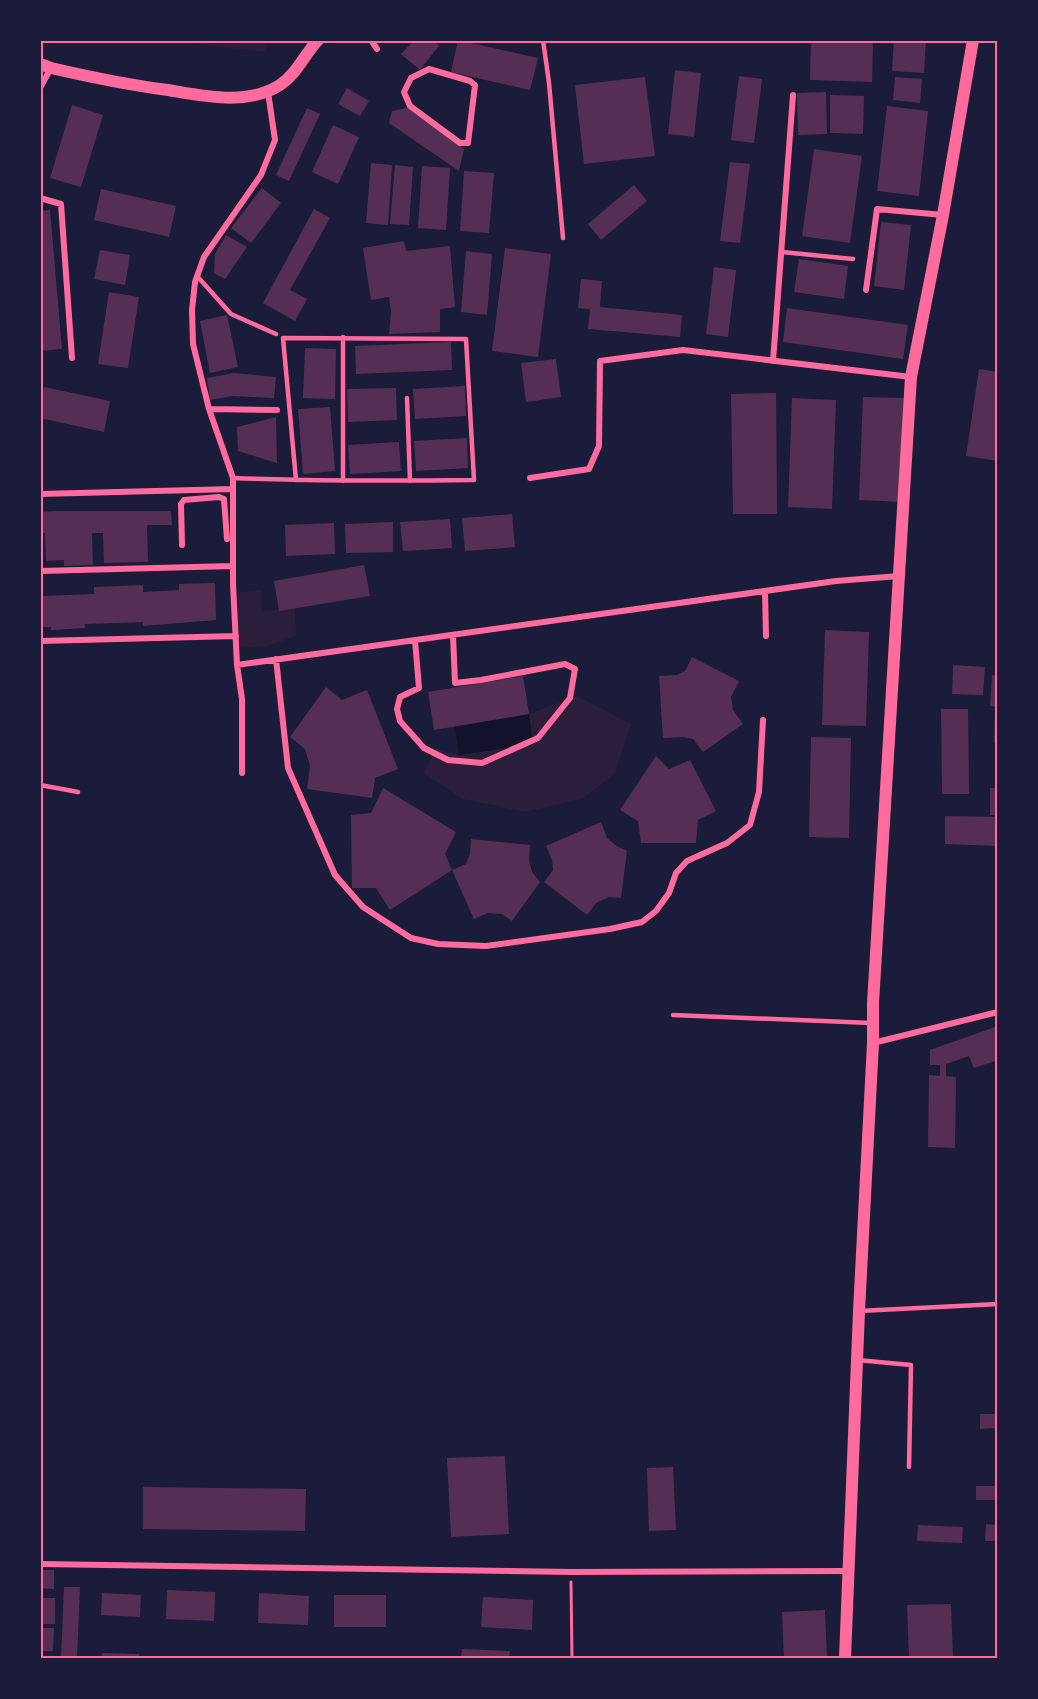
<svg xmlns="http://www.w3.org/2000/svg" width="1038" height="1699" viewBox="0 0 1038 1699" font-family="'Archivo Narrow',sans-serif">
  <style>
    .green { fill: #2a1e3b }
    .water { fill: #12122b }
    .building { fill: #542f53 }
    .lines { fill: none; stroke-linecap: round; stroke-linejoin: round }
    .path { stroke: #ff6b9d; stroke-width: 3 }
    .service { stroke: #ff6b9d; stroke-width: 4.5 }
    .minor { stroke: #ff6b9d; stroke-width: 6 }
    .secondary { stroke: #ff6b9d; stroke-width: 12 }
    .neatline { fill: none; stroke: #ff6b9d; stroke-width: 2 }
  </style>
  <rect width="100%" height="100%" fill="#1b1b3a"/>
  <path class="green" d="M175,41L269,40V41L264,52Z
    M261,590L262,611L295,608L296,636L265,647L238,648V592Z
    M577,696L631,724L615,773L584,798L525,812L463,799L424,773L435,749L459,755L533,744L529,714Z"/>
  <path class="water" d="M529,714L533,744L459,755L455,726Z"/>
  <path class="building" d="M414,40H434L439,46L420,70L401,54Z
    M458,40L538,58L530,90L451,72Z
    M811,40H873L872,82L810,80Z
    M894,40H926L924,73L892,71Z
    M675,70L701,73L694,137L668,134Z
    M739,76L762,79L754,143L731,140Z
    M645,77L655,156L584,164L575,85Z
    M895,77L922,79L920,103L893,100Z
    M347,88L369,101L360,116L338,104Z
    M826,92L827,134L798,135L797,93Z
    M830,95L864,96L863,134L830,133Z
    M72,105L103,115L81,187L50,178Z
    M887,106L928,111L919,196L877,191Z
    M307,108L320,114L289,181L276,175Z
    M407,108L464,149L459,171L389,123L392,111Z
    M333,125L359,137L338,184L312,172Z
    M814,149L862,156L850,243L802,236Z
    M730,162L750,164L740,243L720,241Z
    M371,163L392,165L388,225L366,223Z
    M395,165L413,167L409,225L390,224Z
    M422,166L450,168L446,230L418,228Z
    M464,171L494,173L489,233L460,231Z
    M634,185L647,201L601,240L588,224Z
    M262,188L281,203L251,243L231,228Z
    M101,189L176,206L169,237L94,220Z
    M314,209L330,218L290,290L307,299L295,321L263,303Z
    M50,210L62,349L40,351V211Z
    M881,222L911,225L904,290L874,286Z
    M226,235L247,247L225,279L214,273L215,254Z
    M404,241L406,251L450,246L455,307L440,309V332L389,334L391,312L389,297L371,300L363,248Z
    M505,248L551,254L538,357L492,351Z
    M100,250L130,255L125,285L94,279Z
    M466,251L492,254L487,315L461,312Z
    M799,259L848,266L844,299L794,292Z
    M714,267L736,270L728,337L706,334Z
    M581,279L602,281L600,307L682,315L680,337L588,329L590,309L578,308Z
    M109,292L139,297L128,368L98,364Z
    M787,308L908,325L903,359L783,342Z
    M227,315L238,367L210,373L200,321Z
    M451,342L452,370L356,374L355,346Z
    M305,348L336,349L335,399L303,398Z
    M556,359L561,397L526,402L521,363Z
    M979,369L998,372V461L966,456Z
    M234,373L276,377L274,398L232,396L210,400L207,378Z
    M465,386L466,416L415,419L413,389Z
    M44,387L110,401L104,432L40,418V403Z
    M396,388L397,420L348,422L347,389Z
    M776,393L777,514H733L731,394Z
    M863,397L905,398L901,502L859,500Z
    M792,398L836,400L832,509L788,507Z
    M330,407L335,471L303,474L298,409Z
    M276,417L277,463L238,451L237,427Z
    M467,438L468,468L416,471L414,441Z
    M399,442L401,471L350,474L348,445Z
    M59,511H171L172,525H147L148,562L104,563L103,533H92L93,565L64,566V560L46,561L45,533H40V512Z
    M512,514L515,547L465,551L462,518Z
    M450,519L452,548L403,551L400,522Z
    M393,522V552L346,553L345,524Z
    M334,523L335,554L286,556L285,525Z
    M364,565L370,596L279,611L274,581Z
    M215,583L216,620L143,626V622L85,624V628L51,630V627H40V592H43V596L94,594V587L143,585V592L179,590V584Z
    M825,630L869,632L866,726L822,725Z
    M692,657L739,681L731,697L733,710L743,724L703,752L693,739L683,737L663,738L659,676L677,675L685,671Z
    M953,665L985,667L983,695L952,694Z
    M992,675L998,676V707L990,706Z
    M523,676L529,714L434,730L428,692Z
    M326,687L342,700L367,690L398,769L375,778L372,798L307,789L310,766L305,749L290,737Z
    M941,709H968L969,794H942Z
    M995,711H998V743H994Z
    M811,737L851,738L849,838L809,837Z
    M656,756L669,769L690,760L716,811L698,820L696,843H641L638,821L620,810Z
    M383,788L456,832L445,854L452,870L390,910L376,888H352L351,815L371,813Z
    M990,788H998V815H990Z
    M945,816L998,817V846L945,844Z
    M601,822L607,838L615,845L627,851L621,898L609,897L596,903L587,915L544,882L553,870L552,860L546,846Z
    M471,839L530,845L529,861L532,872L540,882L512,921L502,914L488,913L474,919L452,870L466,864L470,854Z
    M998,1026V1060L974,1068L969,1056L946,1064V1076L956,1077L955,1148L928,1147L929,1075L940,1076V1065H930V1050Z
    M980,1414H998V1428L980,1429Z
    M505,1456L509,1534L451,1537L447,1458Z
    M673,1467L676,1530L649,1531L647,1468Z
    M976,1486H998V1500H976Z
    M143,1487L306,1489L305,1531L143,1529Z
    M986,1524L998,1525V1541H985Z
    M918,1525L963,1527L962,1543L917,1541Z
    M40,1570H54V1589L40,1588Z
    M64,1587H80L77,1658H61Z
    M167,1590L215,1592L214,1621L166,1619Z
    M102,1593L141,1595L140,1617L101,1615Z
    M259,1593L309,1596L308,1625L258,1623Z
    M334,1595H386V1627H334Z
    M483,1597L533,1600L532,1630L481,1627Z
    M40,1598H55V1624H40Z
    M951,1604L953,1658H909L907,1605Z
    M825,1610L827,1658H784L782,1612Z
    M40,1628H54L53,1651H40Z
    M462,1649L510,1651L509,1658H461Z
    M102,1653L139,1654V1658H101Z"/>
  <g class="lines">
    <path class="path" d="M571,1582L572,1658"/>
    <path class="service" d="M543,40L549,83L563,238
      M782,252L853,259
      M197,276L231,314L276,334
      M407,398L410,481
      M233,478C313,481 394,481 474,480L466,339L283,338L296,480
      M343,481V337
      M40,785L78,792
      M673,1015L871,1023
      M859,1311L998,1304
      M857,1360L911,1365L909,1467"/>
    <path class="minor" d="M371,40L377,49
      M429,69L470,81L475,85L468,143H460L410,106L404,92L411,78Z
      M40,88L51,68
      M40,198L61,204L72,358
      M866,290L877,209L943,215
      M773,361L793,95
      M209,409L277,410
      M530,478L589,469L599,446L600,361L683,350L911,377
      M40,494L233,489
      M182,545L181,504L184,500L219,497L224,499L227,539
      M40,571L233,566
      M765,591L766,636
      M415,640L419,688L400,697L397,709L400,721L424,748L448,760L482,763L538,738L570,698L575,669L565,664L481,680L455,683L453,635
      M40,641L236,636
      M276,659L288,768L335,875L363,907L411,938L438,944L486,946L610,929L642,922L656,911L669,893L676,873L687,861L727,843L750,825L759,792L763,720
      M237,665L836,581L899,576
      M242,773V699L237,665L233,584V478L209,409L193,344L192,310L195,282L204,257L261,175L275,140L268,92
      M873,1043L998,1012
      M40,1564L571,1572L849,1571"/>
    <path class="secondary" d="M40,64L51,68C90,77 128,85 168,90C204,96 247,106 280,85C297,74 304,55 318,40
      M845,1658L859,1311L873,1043V1003L911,377L943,215L973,40"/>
  </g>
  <rect width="1038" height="1699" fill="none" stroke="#1b1b3a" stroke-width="84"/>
  <rect x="42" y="42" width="954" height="1615" class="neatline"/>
</svg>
